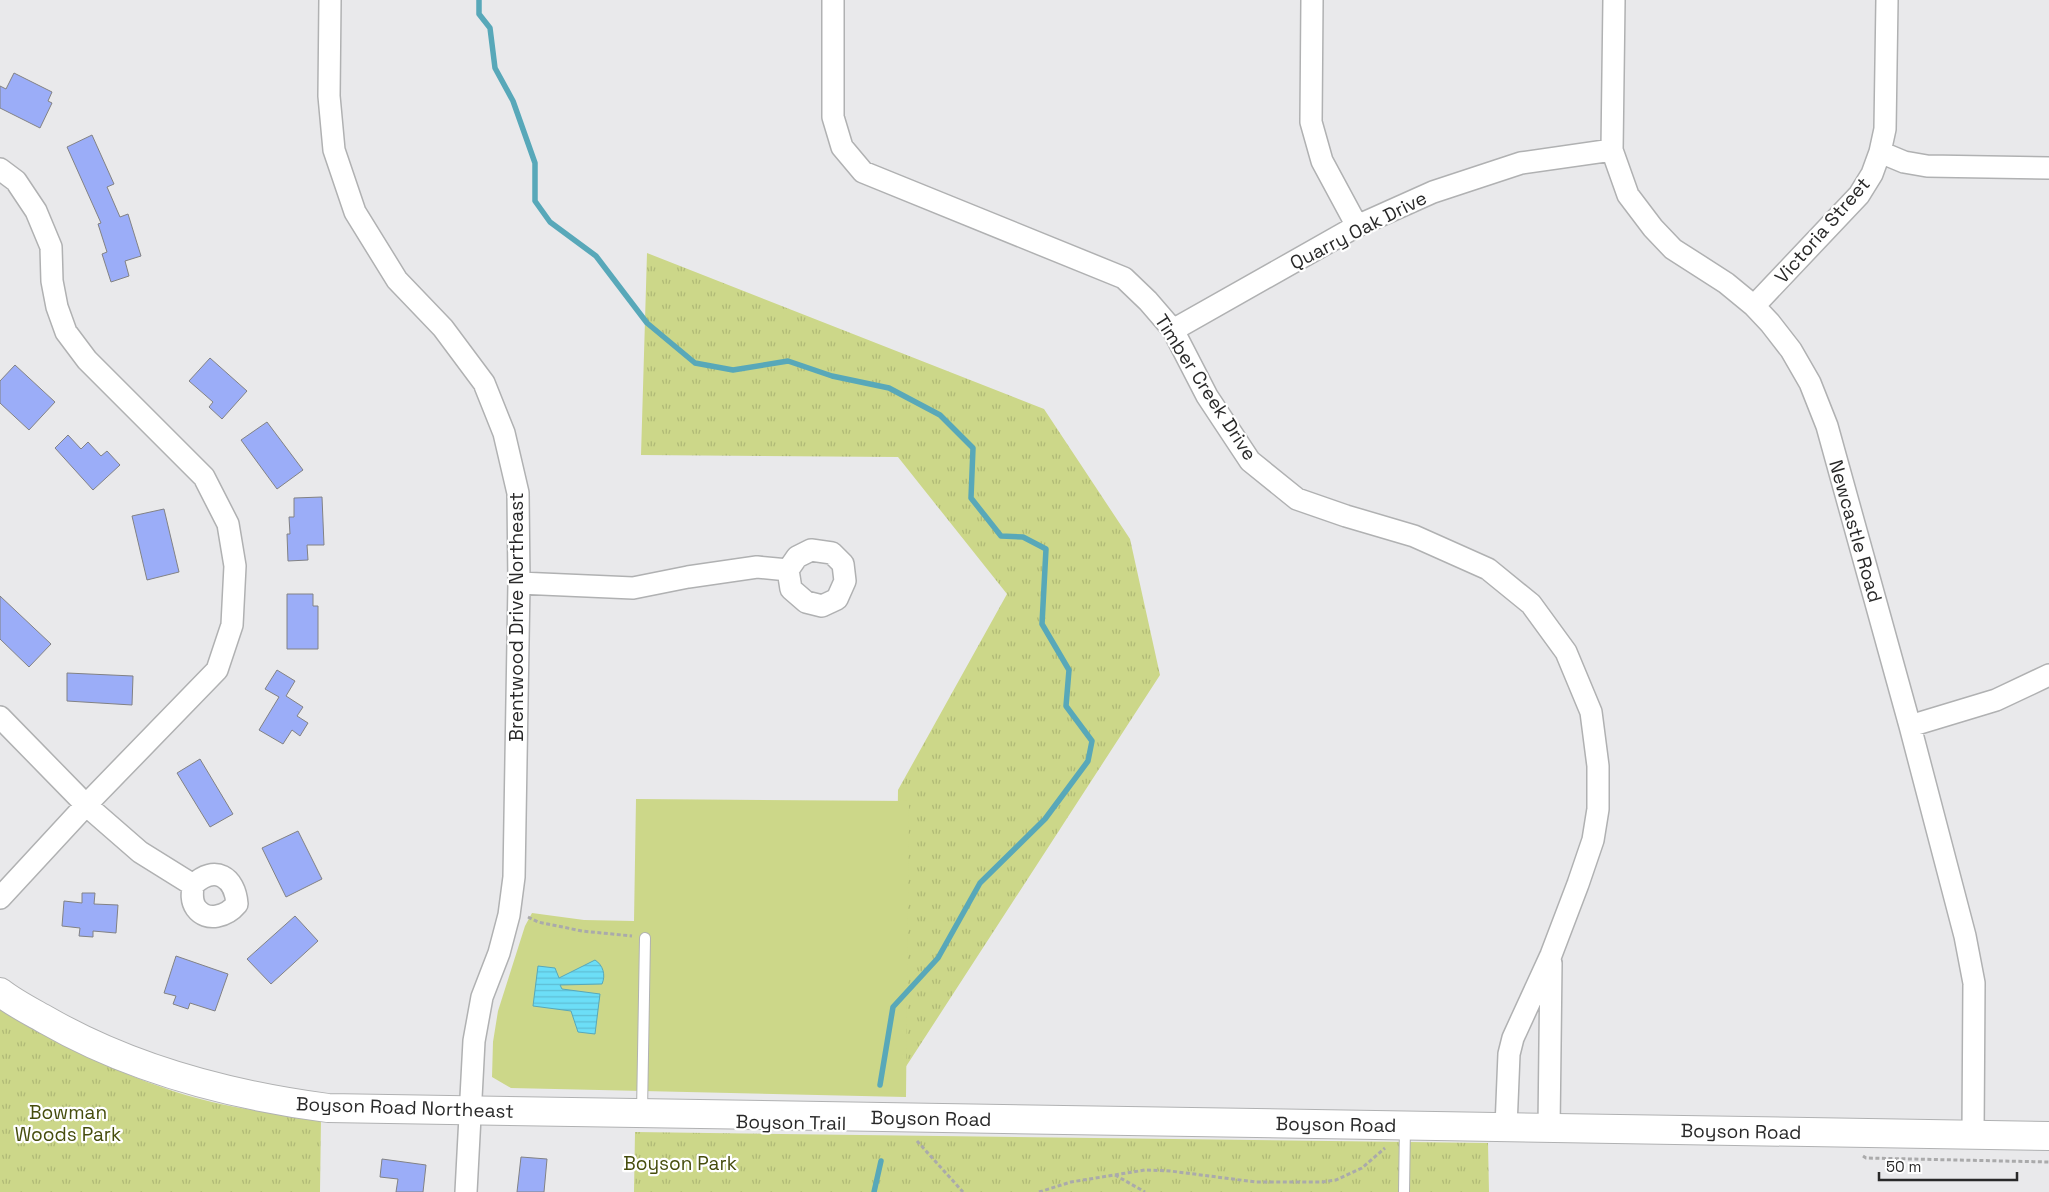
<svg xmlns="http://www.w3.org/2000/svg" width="2049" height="1192" viewBox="0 0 2049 1192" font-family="'Space Grotesk',sans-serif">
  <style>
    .grass { fill: url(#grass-tufts) }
    .garden { fill: #ccd789 }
    .water { fill: url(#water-rules); stroke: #58a8b9 }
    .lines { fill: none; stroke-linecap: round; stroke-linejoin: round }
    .stream { stroke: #58a8b9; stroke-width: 5.5 }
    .building { fill: #9badf8; stroke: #828284 }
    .lane-casing { stroke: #b0b1b2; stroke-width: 12 }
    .street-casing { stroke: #b0b1b2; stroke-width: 24 }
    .secondary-casing { stroke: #b0b1b2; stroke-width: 30 }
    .path { stroke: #aaaaab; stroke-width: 3; stroke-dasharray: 4 2.5; stroke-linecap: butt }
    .lane { stroke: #fff; stroke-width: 10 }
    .street { stroke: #fff; stroke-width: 21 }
    .secondary { stroke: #fff; stroke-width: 28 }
    .labels { text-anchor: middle; stroke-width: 4.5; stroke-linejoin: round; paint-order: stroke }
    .street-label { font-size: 19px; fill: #292929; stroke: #fff }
    .park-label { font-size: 19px; fill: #464d0d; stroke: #fff }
  </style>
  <defs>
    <pattern id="grass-tufts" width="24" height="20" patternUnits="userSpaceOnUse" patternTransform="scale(1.25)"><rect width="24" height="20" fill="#ccd789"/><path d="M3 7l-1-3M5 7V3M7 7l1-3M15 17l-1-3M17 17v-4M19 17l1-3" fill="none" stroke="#afb976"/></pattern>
    <pattern id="water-rules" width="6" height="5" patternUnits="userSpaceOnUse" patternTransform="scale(1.25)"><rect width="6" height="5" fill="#6cdef7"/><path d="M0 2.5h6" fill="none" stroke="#5ebed4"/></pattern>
  </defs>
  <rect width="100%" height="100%" fill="#e9e9eb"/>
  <path class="grass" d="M647,253L1044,409L1130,539L1160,675L894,1085L898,790L1007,594L898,457L641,455Z
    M0,1009C64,1047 140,1085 212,1102C248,1111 285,1114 321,1119L320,1192H0Z
    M635,1132L1488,1143L1489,1192H634Z"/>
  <path class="garden" d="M636,799L909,801L906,1097L511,1088L492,1077L493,1042L498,1011L525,926L532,913L584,920L634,921Z"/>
  <path class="water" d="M595,960C603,965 606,975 602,984L560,985L562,989L600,994L595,1034L578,1032L571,1011L533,1006L538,966L555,968L559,978Z"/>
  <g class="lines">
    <path class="stream" d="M479,0V14L490,28L495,68L513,101L535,163V201L550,222L596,256L647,323L695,363L733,370L788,361L832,376L889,388L940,415L973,448L971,498L1001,536L1023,537L1046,549L1042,624L1069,670L1066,706L1092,741L1088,761L1045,819L980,883L938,958L893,1007L880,1085
      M874,1192L881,1161"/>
  </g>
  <path class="building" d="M14,73L52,92L48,101L52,103L40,128L0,108V86L6,89Z
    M92,135L114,184L107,187L120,217L128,214L141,256L125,261L129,276L111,282L102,254L107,252L98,224L101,223L67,147Z
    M210,358L247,391L222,419L209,407L213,402L189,381Z
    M15,365L55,402L29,430L0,403V381Z
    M267,422L303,470L277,489L241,440Z
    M68,435L81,449L88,442L101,456L107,451L120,465L93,490L55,448Z
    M322,497L324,545H307L308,560L288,561L287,534H290L289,517H294V498Z
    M164,509L179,572L147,580L132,516Z
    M287,594H313V606H318V649H287Z
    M0,596L51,644L29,667L0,639Z
    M277,670L295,681L286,696L303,707L297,716L308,723L300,736L292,730L283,744L259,730L279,697L265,689Z
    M67,673L133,676L132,705L67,701Z
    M200,759L233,814L210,827L177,773Z
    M298,831L322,879L286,897L262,848Z
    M82,893H95L94,904L118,905L116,933L93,931V937L79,936L80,928L62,926L64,901L82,903Z
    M295,916L318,941L271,984L247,959Z
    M176,956L228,974L215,1011L190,1003L188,1009L173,1004L176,996L164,993Z
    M521,1157L547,1159L544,1192H517Z
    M382,1159L426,1165L423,1192H396L398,1179L380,1177Z"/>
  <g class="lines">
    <defs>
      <path id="lane" d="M642,1113L645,938
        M1404,1192L1405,1126"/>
      <path id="street" d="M330,0L329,96L334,150L355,212L397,280L443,328L484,383L504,433L518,493L519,583L514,877L509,915L499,953L482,997L474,1041L466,1192
        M833,0V117L842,147L863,172L1124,278L1148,301L1173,330L1207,396L1250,461L1297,499L1346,516L1414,536L1488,569L1531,604L1566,652L1591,712L1598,766V809L1593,840L1578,884L1551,955L1513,1038L1509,1054L1506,1127
        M1312,0L1311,122L1322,161L1357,226
        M1614,0L1612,150L1628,195L1653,228L1673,249L1726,283L1754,306L1770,323L1791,350L1810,383L1827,426L1910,726L1965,936L1974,983L1973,1134
        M1880,152L1904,162L1927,166L2049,168
        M0,169L16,181L36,211L51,247L52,281L57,307L66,332L87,360L204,477L228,524L235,566L232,625L217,670L86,805L0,898
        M1754,306L1859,195L1872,174L1880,152L1885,129L1887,0
        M1173,330L1357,226L1433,192L1521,163L1612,150
        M519,583L633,588L688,577L757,567L788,570L791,589L806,602L822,606L837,599L845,581L843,564L832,553L811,550L797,557L788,570
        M0,717L86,805L140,852L193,885C215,864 235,877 237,904C227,916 207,923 196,908C191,901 192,893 193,885
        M1910,726L1996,700L2049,675
        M1549,1128L1551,963"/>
      <path id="secondary" d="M0,992C14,1003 30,1011 46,1020C133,1070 229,1095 328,1108L2049,1136"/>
    </defs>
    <use href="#lane" class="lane-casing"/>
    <use href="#street" class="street-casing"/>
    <use href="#secondary" class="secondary-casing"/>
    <path class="path" d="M528,917L538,922L582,931L632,936
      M917,1141L963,1192
      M1863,1156L1866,1158L2049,1162
      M1115,1175L1145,1192
      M1039,1192L1071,1182L1145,1170L1170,1171L1256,1182H1322L1336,1180L1362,1168L1385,1148"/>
    <use href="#lane" class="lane"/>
    <use href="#street" class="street"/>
    <use href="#secondary" class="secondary"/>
  </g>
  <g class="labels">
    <g class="street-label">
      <text transform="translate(1358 230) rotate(-27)" y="7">Quarry Oak Drive</text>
      <text transform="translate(1822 230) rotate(-49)" y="7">Victoria Street</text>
      <text transform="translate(1206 387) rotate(57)" y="7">Timber Creek Drive</text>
      <text transform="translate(1856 531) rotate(74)" y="7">Newcastle Road</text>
      <text transform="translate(516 617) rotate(-90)" y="7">Brentwood Drive Northeast</text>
      <text transform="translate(405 1107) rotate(2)" y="7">Boyson Road Northeast</text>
      <text transform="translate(931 1118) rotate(1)" y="7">Boyson Road</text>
      <text transform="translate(791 1122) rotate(1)" y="7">Boyson Trail</text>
      <text transform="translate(1336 1124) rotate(1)" y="7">Boyson Road</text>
      <text transform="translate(1741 1131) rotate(1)" y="7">Boyson Road</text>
    </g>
    <g class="park-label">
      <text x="68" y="1119">Bowman<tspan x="68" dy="22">Woods Park</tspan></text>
      <text x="680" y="1170">Boyson Park</text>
    </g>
  </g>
  <path d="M1879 1172v8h138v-8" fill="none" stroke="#292929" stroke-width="2.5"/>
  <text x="1886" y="1172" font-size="15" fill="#292929" stroke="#ffffff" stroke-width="4" paint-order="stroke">50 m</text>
</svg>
